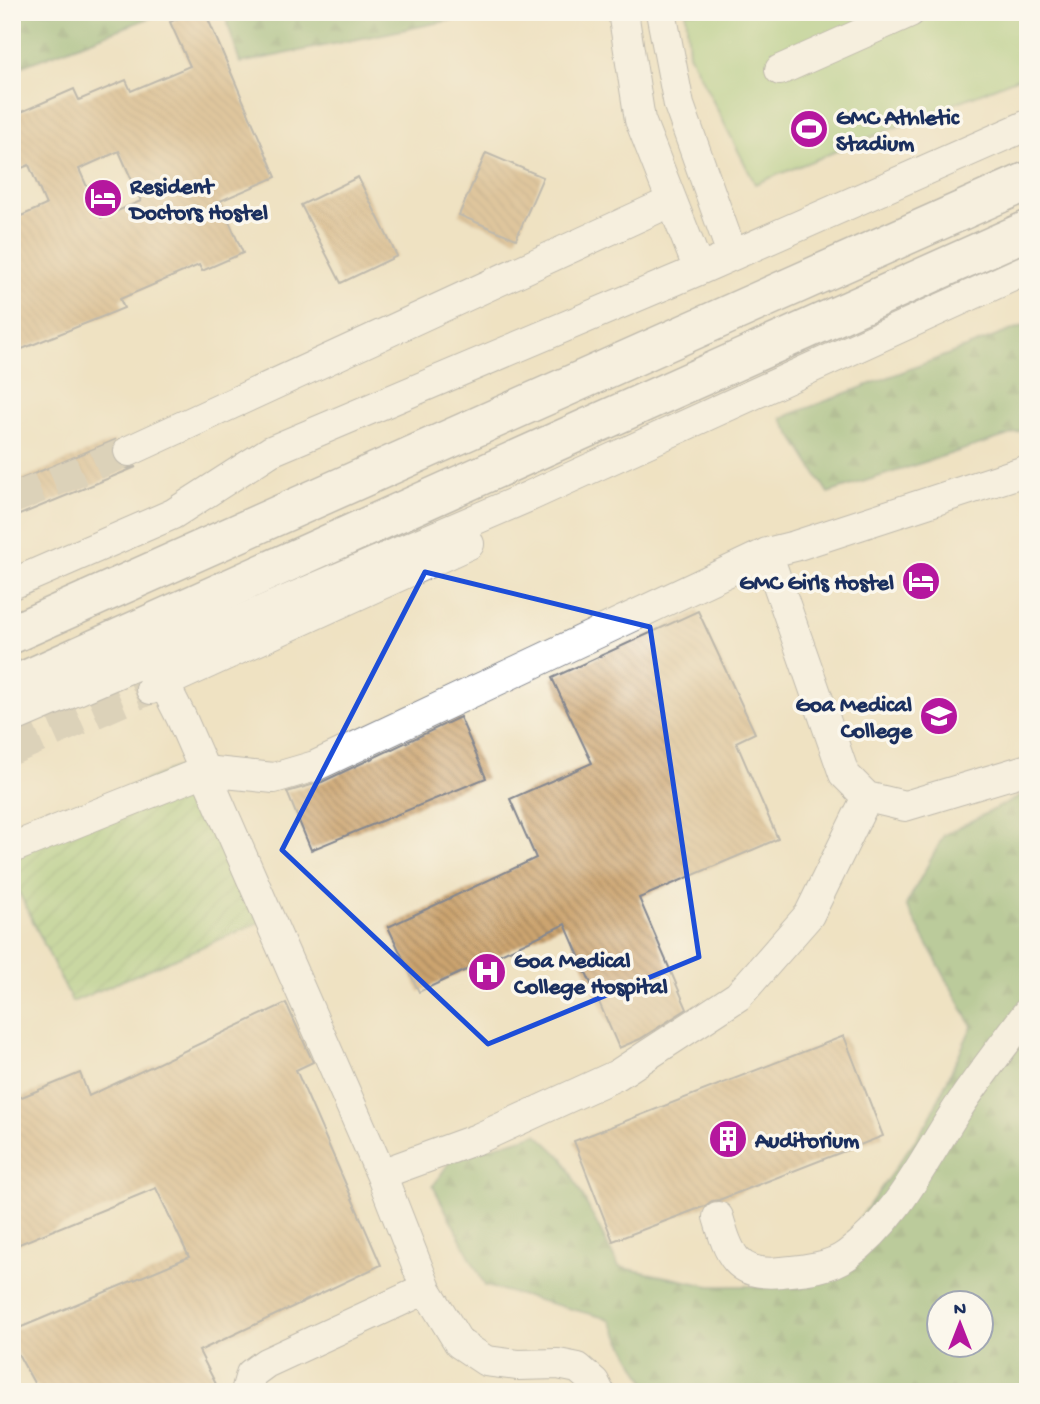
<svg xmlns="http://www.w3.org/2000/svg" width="1040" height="1404" viewBox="0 0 1040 1404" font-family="'Gochi Hand',sans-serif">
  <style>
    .forest { fill: url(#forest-firs); stroke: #4c6f64; stroke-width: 2; fill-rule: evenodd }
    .garden { fill: url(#garden-furrows); stroke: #5c7d6c; stroke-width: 2 }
    .pitch { fill: #9ccb7a; stroke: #5c7d6c; stroke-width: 2 }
    .building { fill: url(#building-back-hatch); fill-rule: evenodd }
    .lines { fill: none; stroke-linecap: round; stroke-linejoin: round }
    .minor-tunnel { stroke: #c5beae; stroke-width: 30; stroke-dasharray: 30 15; stroke-linecap: butt }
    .minor-casing { stroke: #858890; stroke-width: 32 }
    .highway-casing { stroke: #858890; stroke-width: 41 }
    .minor { stroke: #fff; stroke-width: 30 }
    .highway { stroke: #fff; stroke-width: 38 }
    .marked { fill: none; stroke: #1d4ed8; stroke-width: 5; stroke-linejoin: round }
    .labels { text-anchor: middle; stroke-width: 7; stroke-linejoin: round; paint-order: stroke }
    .poi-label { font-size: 23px; font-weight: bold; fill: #1b2f5e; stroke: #fbf7ec; text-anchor: start }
  </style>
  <defs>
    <pattern id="forest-firs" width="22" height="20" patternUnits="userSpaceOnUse" patternTransform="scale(1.75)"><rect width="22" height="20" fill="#7daf6a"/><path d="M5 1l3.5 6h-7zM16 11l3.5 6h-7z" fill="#668f5a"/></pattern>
    <pattern id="garden-furrows" width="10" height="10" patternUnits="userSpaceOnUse" patternTransform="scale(1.75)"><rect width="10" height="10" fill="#9ccb7a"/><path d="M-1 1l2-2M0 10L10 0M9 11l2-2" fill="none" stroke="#7ea567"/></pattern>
    <pattern id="building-back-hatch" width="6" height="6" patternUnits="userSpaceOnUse" patternTransform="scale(1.75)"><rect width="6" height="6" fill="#cca46f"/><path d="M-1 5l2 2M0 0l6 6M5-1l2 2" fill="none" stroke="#a5865e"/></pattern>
  </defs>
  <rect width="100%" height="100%" fill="#fbf7ec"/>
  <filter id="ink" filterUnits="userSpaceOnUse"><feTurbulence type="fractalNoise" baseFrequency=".0143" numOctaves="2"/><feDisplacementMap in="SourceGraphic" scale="14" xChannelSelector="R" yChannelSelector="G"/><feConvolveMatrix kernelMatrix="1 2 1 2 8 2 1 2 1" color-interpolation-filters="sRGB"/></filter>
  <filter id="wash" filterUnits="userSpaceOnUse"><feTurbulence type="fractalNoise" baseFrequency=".00686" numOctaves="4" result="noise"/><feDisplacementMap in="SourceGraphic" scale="28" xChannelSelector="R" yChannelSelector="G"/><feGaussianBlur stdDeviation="1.57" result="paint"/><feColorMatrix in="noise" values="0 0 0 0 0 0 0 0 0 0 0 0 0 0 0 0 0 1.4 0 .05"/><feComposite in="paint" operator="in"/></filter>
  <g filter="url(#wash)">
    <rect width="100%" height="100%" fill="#efe2c2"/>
    <path class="forest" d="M12,12H165L12,70Z
      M224,12H491L240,63Z
      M1028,324V429L828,493L781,418Z
      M1028,792V1392H651L609,1319L485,1286L433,1186L452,1158L537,1134L563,1158L619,1267L710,1286H812L929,1120L972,1026L906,905L944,835ZM939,1302H981V1344H939Z"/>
    <path class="garden" d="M191,762L265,920L72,1002L12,878V834Z"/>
    <path class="pitch" d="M686,12H1028V74L755,184L689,54Z"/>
    <g id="blocks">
      <path class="building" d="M192,12H205L276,177L220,201L243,253L202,271L199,265L120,299L124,308L12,353V220L46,205L29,165L12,172V116L74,89L79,100L126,80L131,91L190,66L170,22ZM119,151L141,201L101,218L79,169Z
        M486,153L543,177L516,239L459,215Z
        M358,177L397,256L341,283L301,205Z
        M115,440L112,450L113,459L119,466L127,468L136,467L12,518V483Z
        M698,611L755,733L736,742L778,839L639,898L687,1009L640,1039L619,1048L565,924L419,992L388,927L536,858L510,799L592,763L552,678Z
        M460,717L486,778L311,850L287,792L322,782Z
        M286,1003L313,1062L296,1070L381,1265L199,1351L220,1392H39L12,1343V1331L189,1257L156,1188L12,1247V1101L80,1073L89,1096Z
        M844,1036L883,1136L719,1200L712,1201L705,1206L613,1241L574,1141Z"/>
    </g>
  </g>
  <g filter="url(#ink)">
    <use href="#blocks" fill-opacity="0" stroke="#858890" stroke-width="2"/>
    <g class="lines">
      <path class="minor-tunnel" d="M12,499L129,451
        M12,750L151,689"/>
      <defs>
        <path id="minor" d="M623,12L640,120L699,270
          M661,12L679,105L732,254
          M780,70L910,12
          M129,451L670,202
          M767,553L844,774L867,797L905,806L1028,769
          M12,584L173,514L271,451L699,270L1028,125
          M151,658L181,717L381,1174L426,1289L459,1343L486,1361L518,1365L558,1364L578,1368L594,1382L599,1392
          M151,689L469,544
          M12,718L530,496L1028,269
          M12,848L205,771L274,778L315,766L767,553L795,546L1028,470
          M381,1174L477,1139L617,1075L738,996L809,915L867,797
          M718,1217C729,1254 736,1277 781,1272C802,1270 830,1268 847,1255C896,1220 924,1160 956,1111C978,1077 1004,1045 1028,1012
          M246,1392L251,1374L266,1363L426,1289"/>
        <path id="highway" d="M12,634L1028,181
          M12,686L1028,230"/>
      </defs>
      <use href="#minor" class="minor-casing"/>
      <use href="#highway" class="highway-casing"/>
      <use href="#minor" class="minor"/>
      <use href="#highway" class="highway"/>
    </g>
  </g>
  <path d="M0 0H1040V1404H0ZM425,572L650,627L699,957L488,1044L282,850Z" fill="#efe2c2" fill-opacity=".55" fill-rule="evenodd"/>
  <path class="marked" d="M425,572L650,627L699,957L488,1044L282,850Z"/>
  <defs>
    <symbol id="stadium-disc" viewBox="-11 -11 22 22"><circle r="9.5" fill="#b5179e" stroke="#fbf7ec"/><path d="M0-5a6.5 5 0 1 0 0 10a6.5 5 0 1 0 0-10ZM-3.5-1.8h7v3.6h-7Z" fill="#fff"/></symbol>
    <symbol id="hotel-disc" viewBox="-11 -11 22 22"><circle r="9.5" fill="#b5179e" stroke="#fbf7ec"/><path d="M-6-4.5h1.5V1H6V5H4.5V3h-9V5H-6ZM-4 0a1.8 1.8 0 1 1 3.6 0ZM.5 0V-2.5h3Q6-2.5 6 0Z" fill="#fff"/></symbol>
    <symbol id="university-disc" viewBox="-11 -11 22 22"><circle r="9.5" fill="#b5179e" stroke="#fbf7ec"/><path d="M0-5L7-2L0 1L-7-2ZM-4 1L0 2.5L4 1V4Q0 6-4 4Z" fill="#fff"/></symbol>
    <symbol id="hospital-disc" viewBox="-11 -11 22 22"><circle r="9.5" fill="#b5179e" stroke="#fbf7ec"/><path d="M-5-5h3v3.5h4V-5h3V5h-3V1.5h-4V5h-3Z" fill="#fff"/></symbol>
    <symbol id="building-disc" viewBox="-11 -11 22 22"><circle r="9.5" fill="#b5179e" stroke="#fbf7ec"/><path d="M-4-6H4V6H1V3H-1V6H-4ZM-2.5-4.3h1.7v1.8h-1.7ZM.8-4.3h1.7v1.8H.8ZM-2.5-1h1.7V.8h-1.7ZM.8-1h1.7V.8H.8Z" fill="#fff"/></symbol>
  </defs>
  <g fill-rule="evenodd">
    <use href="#stadium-disc" x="787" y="107" width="44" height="44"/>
    <use href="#hotel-disc" x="81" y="176" width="44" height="44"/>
    <use href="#hotel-disc" x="899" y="559" width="44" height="44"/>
    <use href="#university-disc" x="917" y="694" width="44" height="44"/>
    <use href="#hospital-disc" x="465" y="950" width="44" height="44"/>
    <use href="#building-disc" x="706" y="1117" width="44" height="44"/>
  </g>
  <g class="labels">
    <g class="poi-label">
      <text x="836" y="124">GMC Athletic<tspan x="836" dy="26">Stadium</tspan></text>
      <text x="130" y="193">Resident<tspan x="130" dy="26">Doctors Hostel</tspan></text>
      <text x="894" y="589" text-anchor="end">GMC Girls Hostel</text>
      <text x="912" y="711" text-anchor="end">Goa Medical<tspan x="912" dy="26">College</tspan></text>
      <text x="514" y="967">Goa Medical<tspan x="514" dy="26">College Hospital</tspan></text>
      <text x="755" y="1147">Auditorium</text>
    </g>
  </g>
  <rect width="1040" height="1404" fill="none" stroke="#fbf7ec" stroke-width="42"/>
  <g transform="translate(960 1324)"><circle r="33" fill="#fbf7ec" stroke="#a1a7b3" stroke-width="2"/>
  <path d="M0-5L12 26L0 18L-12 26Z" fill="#b5179e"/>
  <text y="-10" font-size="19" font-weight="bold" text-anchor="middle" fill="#1b2f5e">N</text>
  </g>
</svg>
